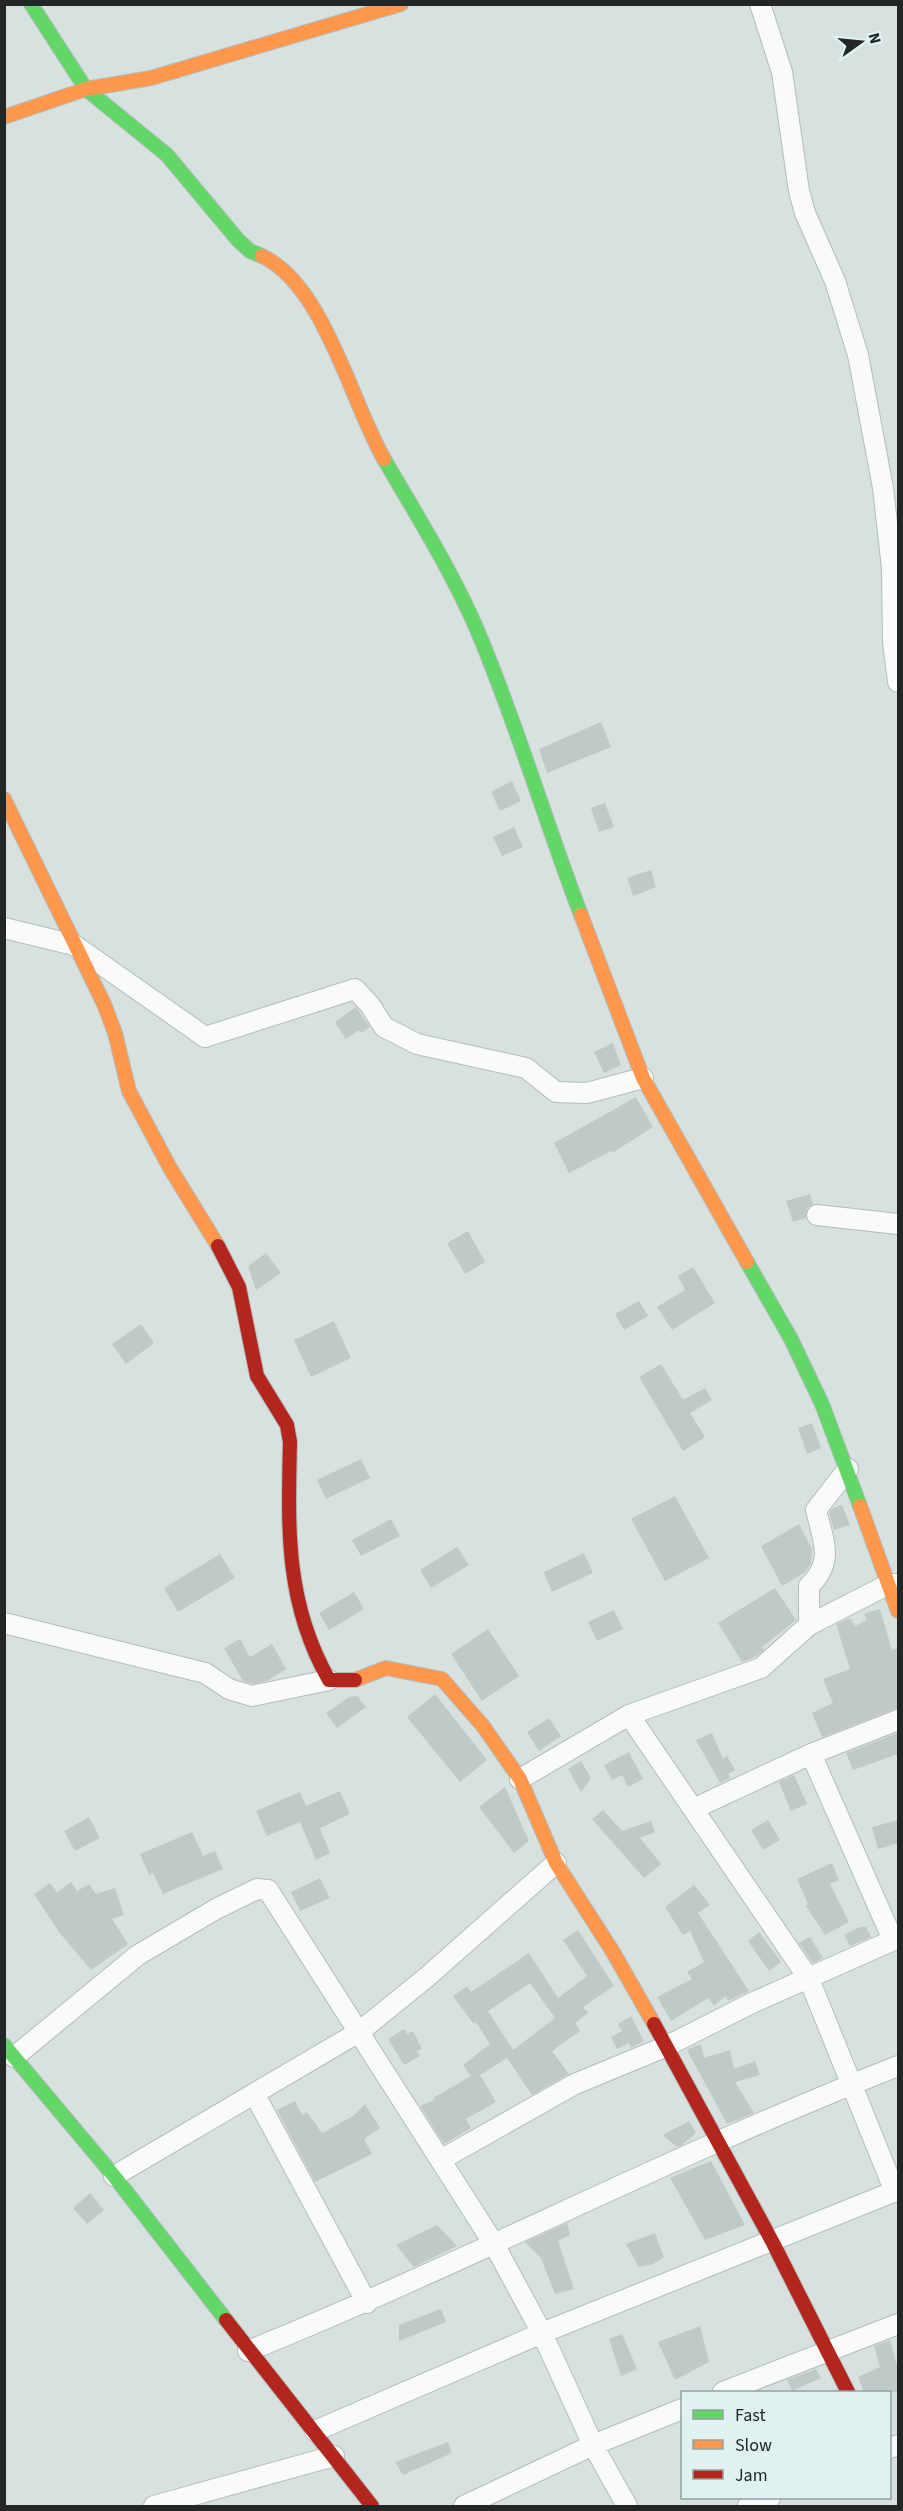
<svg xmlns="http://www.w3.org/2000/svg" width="903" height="2511" viewBox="0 0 903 2511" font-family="'Source Sans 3',sans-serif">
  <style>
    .building { fill: #c0c9c8; fill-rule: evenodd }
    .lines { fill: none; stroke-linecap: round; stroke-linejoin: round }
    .street-casing { stroke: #b4bdbc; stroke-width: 22 }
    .fast-casing { stroke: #b4bdbc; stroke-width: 16 }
    .slow-casing { stroke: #b4bdbc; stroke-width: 16 }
    .jam-casing { stroke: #b4bdbc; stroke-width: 16 }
    .street { stroke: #f9fafa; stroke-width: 20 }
    .fast { stroke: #63d668; stroke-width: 14 }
    .slow { stroke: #ff974d; stroke-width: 14 }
    .jam { stroke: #b3261e; stroke-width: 14 }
  </style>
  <rect width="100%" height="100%" fill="#d6e1e0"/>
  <path class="building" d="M601,722L611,747L547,773L539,749Z
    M512,781L521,801L500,811L491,792Z
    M605,803L614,827L599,832L591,808Z
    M514,827L523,847L502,856L493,837Z
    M651,870L656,887L633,896L627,878Z
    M356,1007L370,1027L361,1033L359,1030L346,1039L335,1022Z
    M613,1043L621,1065L604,1073L594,1052Z
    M636,1097L653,1127L612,1153L611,1151L569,1173L554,1143Z
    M810,1194L813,1204L807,1208L806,1218L793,1222L786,1201Z
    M468,1231L485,1262L465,1274L447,1243Z
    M266,1253L281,1273L256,1290L248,1266Z
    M693,1267L715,1303L672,1330L657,1307L685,1290L678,1276Z
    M639,1301L648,1316L624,1330L615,1314Z
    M334,1321L351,1358L311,1377L294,1340Z
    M141,1324L154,1343L126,1364L112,1344Z
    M661,1364L683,1400L705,1388L712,1400L690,1413L705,1437L683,1451L639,1377Z
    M812,1423L821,1448L807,1454L798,1428Z
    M361,1459L370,1478L326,1499L317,1480Z
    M675,1496L709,1558L665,1581L631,1519Z
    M842,1505L850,1525L834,1530L829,1513L833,1508Z
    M391,1519L400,1536L361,1556L352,1540Z
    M799,1524L812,1549L811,1564L804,1573L782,1586L761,1546Z
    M457,1547L469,1565L431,1588L420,1570Z
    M584,1553L593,1573L552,1592L544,1572Z
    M220,1554L235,1578L178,1612L164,1588Z
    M775,1588L796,1620L762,1647L764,1650L755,1657L742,1662L718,1623Z
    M354,1592L364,1609L329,1630L319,1613Z
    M880,1609L892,1650L898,1648V1708L822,1737L812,1713L833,1703L823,1679L850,1669L836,1624L850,1618L855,1626L867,1620L864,1614Z
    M614,1610L623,1629L597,1641L588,1622Z
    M488,1629L519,1676L482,1701L451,1654Z
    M240,1639L250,1657L272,1644L286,1669L267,1681L253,1684L243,1681L224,1648Z
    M435,1694L487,1760L460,1782L407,1717Z
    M357,1696L366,1707L337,1728L326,1713L349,1697Z
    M549,1718L561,1736L539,1751L527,1732Z
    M712,1733L723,1759L727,1756L735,1770L728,1774L730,1778L720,1783L696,1740Z
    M898,1733V1754L853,1770L846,1753Z
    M629,1752L643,1779L628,1787L622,1775L612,1780L604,1765Z
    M581,1761L591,1778L581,1792L568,1769Z
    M794,1775L807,1804L791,1811L779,1782Z
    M505,1787L529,1841L514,1853L479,1807Z
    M340,1791L350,1814L320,1828L330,1853L316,1860L300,1822L267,1836L256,1811L300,1792L306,1806Z
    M603,1810L622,1831L651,1821L655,1832L640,1838L661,1864L644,1878L592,1819Z
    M89,1817L100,1838L75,1851L64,1831Z
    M768,1820L780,1840L763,1850L751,1830Z
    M898,1820V1843L878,1849L872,1827Z
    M192,1832L203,1856L215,1851L223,1869L163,1894L153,1873L149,1875L140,1854Z
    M832,1863L839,1880L830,1884L849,1922L825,1935L806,1906L808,1904L797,1879Z
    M320,1878L330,1898L300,1911L291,1892Z
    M71,1882L77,1891L89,1884L96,1894L115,1888L124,1915L112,1919L128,1944L91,1970L59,1932L34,1894L50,1883L57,1892Z
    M694,1885L710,1905L698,1913L749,1991L728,2001L726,1996L714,2005L708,1998L671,2021L657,1997L692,1979L687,1972L704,1962L690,1931L683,1935L665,1907Z
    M860,1927H866L871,1937L850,1946L844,1935Z
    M578,1930L614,1986L583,2007L588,2013L575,2023L580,2031L552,2051L569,2074L532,2095L507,2058L480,2075L496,2102L466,2119L471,2128L444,2144L420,2106L434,2100L433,2098L471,2076L463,2065L490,2044L476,2022L473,2023L453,1996L467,1986L471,1992L529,1953L558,1998L587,1976L563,1940ZM530,1983L555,2018L513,2050L488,2011Z
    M759,1932L781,1962L769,1971L748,1941Z
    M810,1937L823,1958L813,1963L799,1943Z
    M631,2016L644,2041L631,2048L629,2043L617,2049L611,2037L622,2031L618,2024Z
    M404,2029L407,2034L413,2031L422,2049L417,2051L420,2056L404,2065L388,2039Z
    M701,2044L704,2058L730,2050L734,2069L755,2061L760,2075L735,2082L754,2113L727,2124L687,2050Z
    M295,2101L302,2115L307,2112L322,2133L353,2116L365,2104L380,2128L364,2139L372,2154L315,2182L277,2110Z
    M689,2121L696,2133L682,2145L677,2147L663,2135Z
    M711,2161L745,2225L705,2240L670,2178Z
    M90,2193L104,2210L87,2224L73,2208Z
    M567,2223L570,2235L558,2241L574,2289L555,2294L541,2258L525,2242Z
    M437,2225L457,2246L414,2267L396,2245Z
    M655,2233L664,2257L653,2264L639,2267L626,2244Z
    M441,2309L446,2322L399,2341V2325Z
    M700,2326L709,2362L675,2380L658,2342Z
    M622,2334L637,2369L621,2376L609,2339Z
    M890,2340L898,2369V2392H864L858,2377L880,2367L874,2346Z
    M816,2369L821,2378L792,2391L787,2380Z
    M448,2442L452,2453L403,2475L395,2462Z"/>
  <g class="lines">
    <defs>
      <path id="street" d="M760,4L782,72L799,191L805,213L835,281L858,355L883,488L892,568L893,642L898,682
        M4,928L74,945L205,1037L355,989L370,1005L384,1027L417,1044L526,1068L556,1092L587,1093L643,1078
        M817,1215L898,1224
        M4,1623L205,1673L229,1689L252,1696L329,1680
        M809,1625L889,1584H898
        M629,1715L809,1979L895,2192
        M811,1754L893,1940
        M520,1779L629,1715L761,1668L809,1625V1586C835,1562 823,1540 816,1510L848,1469
        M693,1809L811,1754L898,1720
        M14,2057L138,1955L216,1909L257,1889L268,1890L494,2244L542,2333L593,2445L627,2506
        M255,2095L367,2303
        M442,2159L575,2084L667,2046L752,2003L898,1938
        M114,2176L359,2032L427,1977L556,1863
        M248,2351C468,2262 678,2152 898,2066
        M723,2392L898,2324
        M315,2431L542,2333L898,2190
        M890,2448L898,2445
        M154,2506L334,2456
        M464,2506L593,2445L682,2409
        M748,2506L770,2498"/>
      <path id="fast" d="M31,4L86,89L167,155L238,240L250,251L262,256
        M384,459C417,516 452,571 478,632C517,724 545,821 581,915
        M747,1262L791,1339L822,1404L860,1506
        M4,2045L114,2176L226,2320"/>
      <path id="slow" d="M4,117L86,89L151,78L401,4
        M262,256C324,285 351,402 384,459
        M4,799L104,1004L115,1033L129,1091L170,1168L218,1246
        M581,915L643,1078L747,1262
        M860,1506L898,1611
        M355,1680L386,1668L442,1679L483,1726L520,1779L556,1863L613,1952L654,2024"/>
      <path id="jam" d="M218,1246L239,1287L257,1376L287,1425L290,1442C288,1528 285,1603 329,1680H355
        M654,2024L773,2243L848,2392
        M226,2320L372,2506"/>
    </defs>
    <use href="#street" class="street-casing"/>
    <use href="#fast" class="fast-casing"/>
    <use href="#slow" class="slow-casing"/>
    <use href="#jam" class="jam-casing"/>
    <use href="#street" class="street"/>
    <use href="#fast" class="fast"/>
    <use href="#slow" class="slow"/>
    <use href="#jam" class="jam"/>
  </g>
  <rect width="903" height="2511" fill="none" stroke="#202726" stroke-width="12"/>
  <rect x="681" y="2391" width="210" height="108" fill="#dff2f1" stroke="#93a1a0" stroke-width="1.5"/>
  <rect x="693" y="2410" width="30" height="9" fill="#63d668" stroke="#93a1a0" stroke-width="1.5"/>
  <text x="735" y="2421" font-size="18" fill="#202726">Fast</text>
  <rect x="693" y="2440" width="30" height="9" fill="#ff974d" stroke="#93a1a0" stroke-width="1.5"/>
  <text x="735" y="2451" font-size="18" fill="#202726">Slow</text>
  <rect x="693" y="2470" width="30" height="9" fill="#b3261e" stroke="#93a1a0" stroke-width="1.5"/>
  <text x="735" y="2481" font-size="18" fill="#202726">Jam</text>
  <g transform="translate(861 42) rotate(75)" stroke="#dff2f1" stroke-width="4.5" paint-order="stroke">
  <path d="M0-4.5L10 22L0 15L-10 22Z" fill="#202726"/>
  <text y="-9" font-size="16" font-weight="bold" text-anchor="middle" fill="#202726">N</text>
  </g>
</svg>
